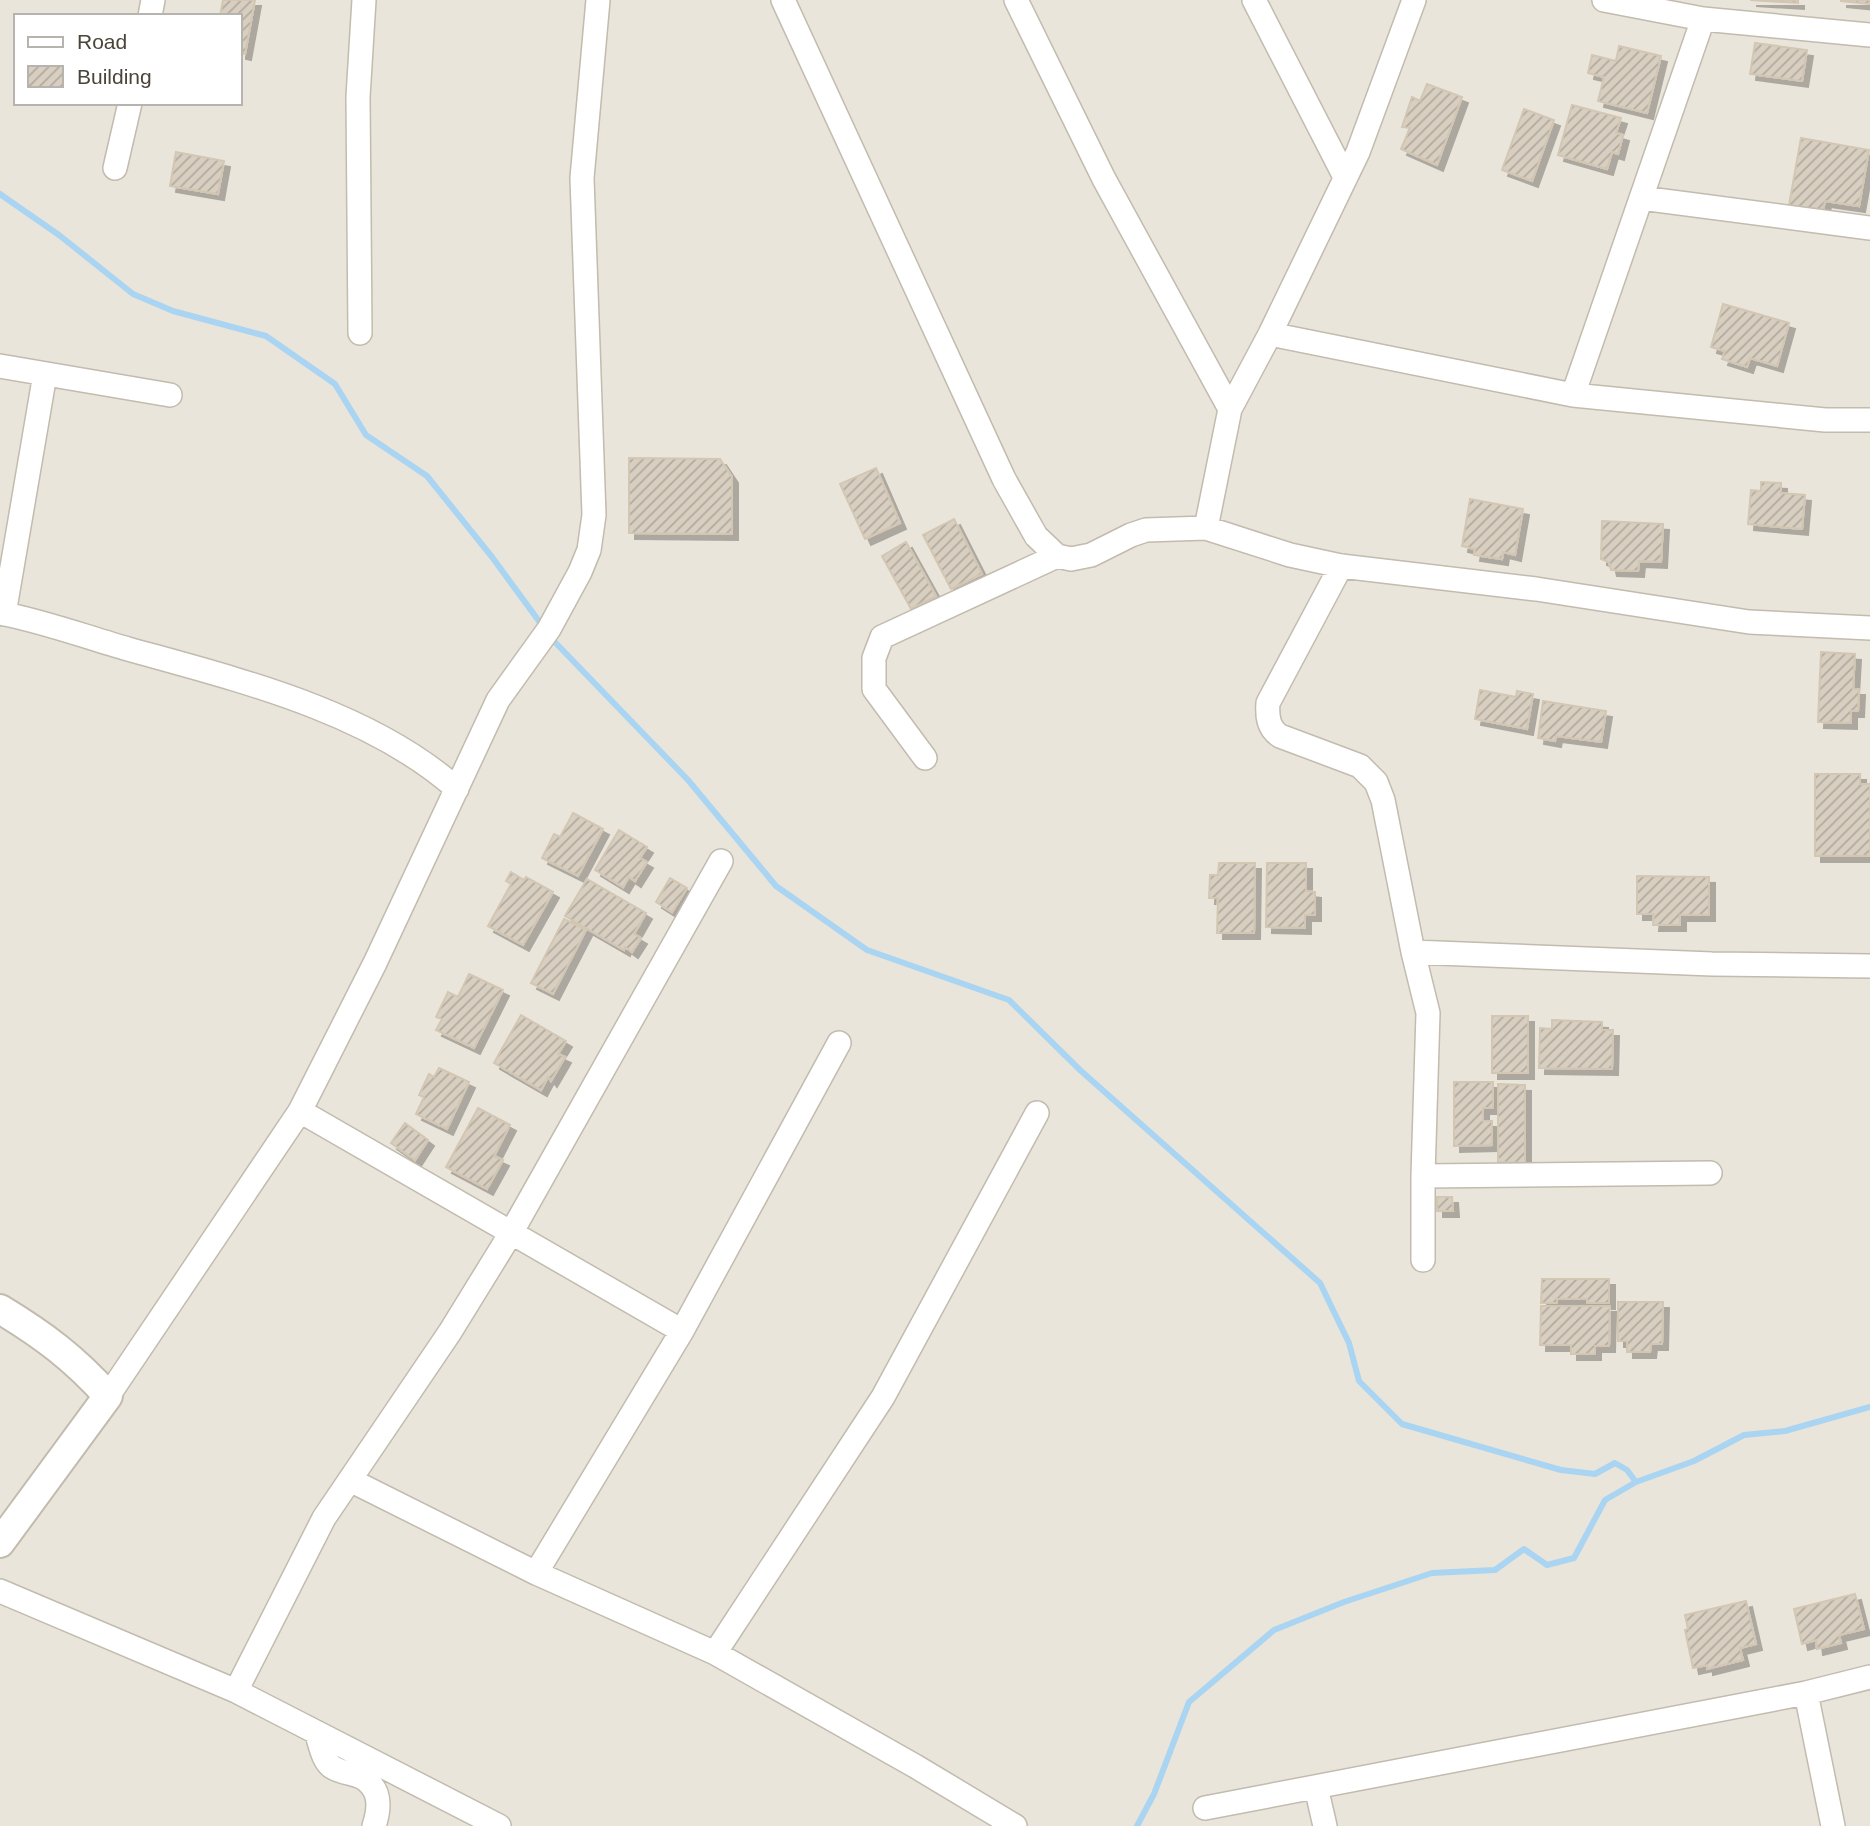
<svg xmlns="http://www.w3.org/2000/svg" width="1870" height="1826" viewBox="0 0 1870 1826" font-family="Helvetica,sans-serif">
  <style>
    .residential { fill: #eae5da; fill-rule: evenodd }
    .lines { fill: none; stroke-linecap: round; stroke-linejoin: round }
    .stream { stroke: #a9d4f2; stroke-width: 6 }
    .building { fill: url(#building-hatch); stroke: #d3c7b4; stroke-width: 2; filter: url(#shadow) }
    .minor-casing { stroke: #c2bbae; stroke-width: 26 }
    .tertiary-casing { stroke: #c2bbae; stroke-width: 32 }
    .minor { stroke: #fff; stroke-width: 23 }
    .tertiary { stroke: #fff; stroke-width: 28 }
  </style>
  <defs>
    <pattern id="building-hatch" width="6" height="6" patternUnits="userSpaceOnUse" patternTransform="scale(1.75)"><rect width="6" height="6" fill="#d8cfc1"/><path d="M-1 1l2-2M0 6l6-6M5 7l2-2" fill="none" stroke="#b1aa9e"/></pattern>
    <filter id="shadow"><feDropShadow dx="6" dy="6" stdDeviation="0" flood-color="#0004"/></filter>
  </defs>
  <rect width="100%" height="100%" fill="#f6f3ec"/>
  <path class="residential" d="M0,0H1870V1826H0ZM16,16H240V103H16Z"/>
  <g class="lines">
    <path class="stream" d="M0,194L59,235L133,294L173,311L266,336L335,384L366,435L427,476L492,557L544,628
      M550,637L688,780L776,886L867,950L1009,1000L1080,1070L1320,1283L1349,1343L1359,1381L1402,1424L1561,1470L1595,1474L1615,1463L1627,1470L1636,1482
      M1137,1826L1154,1794L1189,1702L1274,1630L1344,1602L1432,1573L1495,1570L1524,1549L1547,1565L1574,1558L1605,1500L1636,1482L1694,1461L1744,1435L1785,1431L1870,1407"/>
  </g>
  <path class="building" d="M223,0H255L245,54L240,53V16H220Z
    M1750,0H1798V3Z
    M1841,0H1870V4L1841,1Z
    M1755,43L1807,50L1802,81L1750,74Z
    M1619,46L1661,56L1647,113L1598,101L1604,77L1588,73L1592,55L1616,61Z
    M1427,84L1462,97L1437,165L1401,149L1410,128L1402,127L1412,97L1420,101Z
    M1572,105L1621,118L1616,133L1623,135L1618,154L1612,152L1607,169L1558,155Z
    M1524,109L1554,120L1532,181L1502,170Z
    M1801,138L1869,150L1859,206L1825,201L1823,210L1789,205Z
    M176,152L224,161L218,194L170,186Z
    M1723,304L1789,323L1777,366L1750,358L1747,367L1722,359L1725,351L1711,347Z
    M629,458L720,459L732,477V534L629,533Z
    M876,468L900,523L865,539L840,484Z
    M1761,482L1781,483V493L1805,495L1802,529L1748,524L1751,490L1761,491Z
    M1470,499L1523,509L1515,555L1503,552L1502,559L1474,555L1475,549L1462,546Z
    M954,519L982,574L951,589L923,535Z
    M1602,521L1663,524L1661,562L1639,561L1638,571L1611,570L1609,562L1601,559Z
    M906,542L936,596L911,609L882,556Z
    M1821,652L1855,654L1853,689H1859L1858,711H1851V723L1818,722Z
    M1480,690L1516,697L1517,691L1533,694L1527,729L1475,719Z
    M1543,701L1606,711L1601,742L1556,736L1555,741L1538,738Z
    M1815,774H1860V784H1870V856H1815Z
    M573,813L603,829L578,876L542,858L554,834L560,837Z
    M619,830L647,847L640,858L647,862L635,881L629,877L623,887L595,870Z
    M1219,863H1255L1254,933H1217L1218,898H1209L1210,875H1218Z
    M1267,863H1306V891L1315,892V915H1305V928L1266,927Z
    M511,872L524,880L526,877L553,892L523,945L488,926L511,884L506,881Z
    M1637,876L1709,877V915H1680V925H1653L1654,914H1637Z
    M670,878L687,888L672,912L656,902Z
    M587,879L646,913L634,934L641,938L632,952L625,947L624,950L565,916Z
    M564,919L586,930L553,994L531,983Z
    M469,974L503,990L474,1048L436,1030L442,1019L436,1017L448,992L458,997Z
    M521,1015L566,1041L558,1054L565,1057L551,1081L548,1077L541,1090L494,1063Z
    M1492,1016H1528V1073H1492Z
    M1552,1020L1602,1022V1030H1613L1612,1069L1539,1068L1540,1028L1552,1029Z
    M439,1068L469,1082L447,1129L416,1114L424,1097L419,1095L429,1074L434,1077Z
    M1454,1082H1493V1108H1483V1121H1492V1145L1454,1146Z
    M1498,1084L1525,1085V1163L1498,1162Z
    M478,1108L510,1125L494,1156L503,1160L487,1189L446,1167Z
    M405,1123L428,1140L415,1160L391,1143Z
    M1437,1197H1452L1453,1211H1437Z
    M1542,1279H1609V1303H1587V1299H1557V1303H1541Z
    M1618,1302H1663L1662,1344H1651L1650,1352H1627V1341H1618Z
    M1541,1306H1610L1609,1346H1595V1354H1571V1345H1540Z
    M1855,1594L1864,1629L1839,1635L1841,1643L1817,1649L1816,1640L1802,1644L1794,1609Z
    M1746,1601L1756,1644L1740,1648L1743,1660L1707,1669V1665L1693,1668L1685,1630L1688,1629L1685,1615Z"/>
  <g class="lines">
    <defs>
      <path id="minor" d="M783,0L1004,479L1036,536L1057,556L1071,559L1091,555L1131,535L1146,530L1206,528L1290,555L1341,566L1536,589L1749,622L1870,628
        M1016,0L1104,179L1230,409
        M1254,0L1345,177
        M1604,0L1703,19L1870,35
        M150,16L153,0
        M115,168L130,103
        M1641,198L1870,228
        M360,333L358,97L364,0
        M1270,334L1573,395L1825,420H1870
        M0,366L170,395
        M1573,395L1703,19
        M1206,528L1230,409L1270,334L1358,152L1414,0
        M1341,566L1268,703C1267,716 1268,728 1280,736L1360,766L1376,782L1383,800L1413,952L1428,1013L1423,1176V1260
        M0,613C43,621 86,637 128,649C239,680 369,711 457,789
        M4,614L45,374
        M925,758L874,689V658L882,637L1057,556
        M1413,952L1712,964L1870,966
        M300,1111L682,1331
        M1423,1176L1710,1173
        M108,1396L300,1111L375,963L498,700L549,629L580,572L589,550L594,515L582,178L598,0
        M350,1480L536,1573L715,1653L915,1766L1015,1826
        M536,1573L682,1331L839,1043
        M0,1591L236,1691L499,1826
        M715,1653L883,1397L1037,1113
        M236,1691L324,1518L450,1332L511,1233L721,861
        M1806,1693L1833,1826
        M316,1732C320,1742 322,1760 332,1767C341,1773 354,1773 363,1778C381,1789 380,1808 374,1826
        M1316,1787L1325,1826
        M1205,1808L1806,1693L1870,1677"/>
      <path id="tertiary" d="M0,1309C43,1335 74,1358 108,1396L0,1543"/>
    </defs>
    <use href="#minor" class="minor-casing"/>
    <use href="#tertiary" class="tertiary-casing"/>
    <use href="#minor" class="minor"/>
    <use href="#tertiary" class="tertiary"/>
  </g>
  <rect x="14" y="14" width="228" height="91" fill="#ffffff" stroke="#b7b4b0" stroke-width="2"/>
  <rect x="28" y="37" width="35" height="10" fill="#ffffff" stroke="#b7b4b0" stroke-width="2"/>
  <text x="77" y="49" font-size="21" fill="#4b4439">Road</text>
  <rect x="28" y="66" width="35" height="21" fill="url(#building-hatch)" stroke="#b7b4b0" stroke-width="2"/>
  <text x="77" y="84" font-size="21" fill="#4b4439">Building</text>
</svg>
